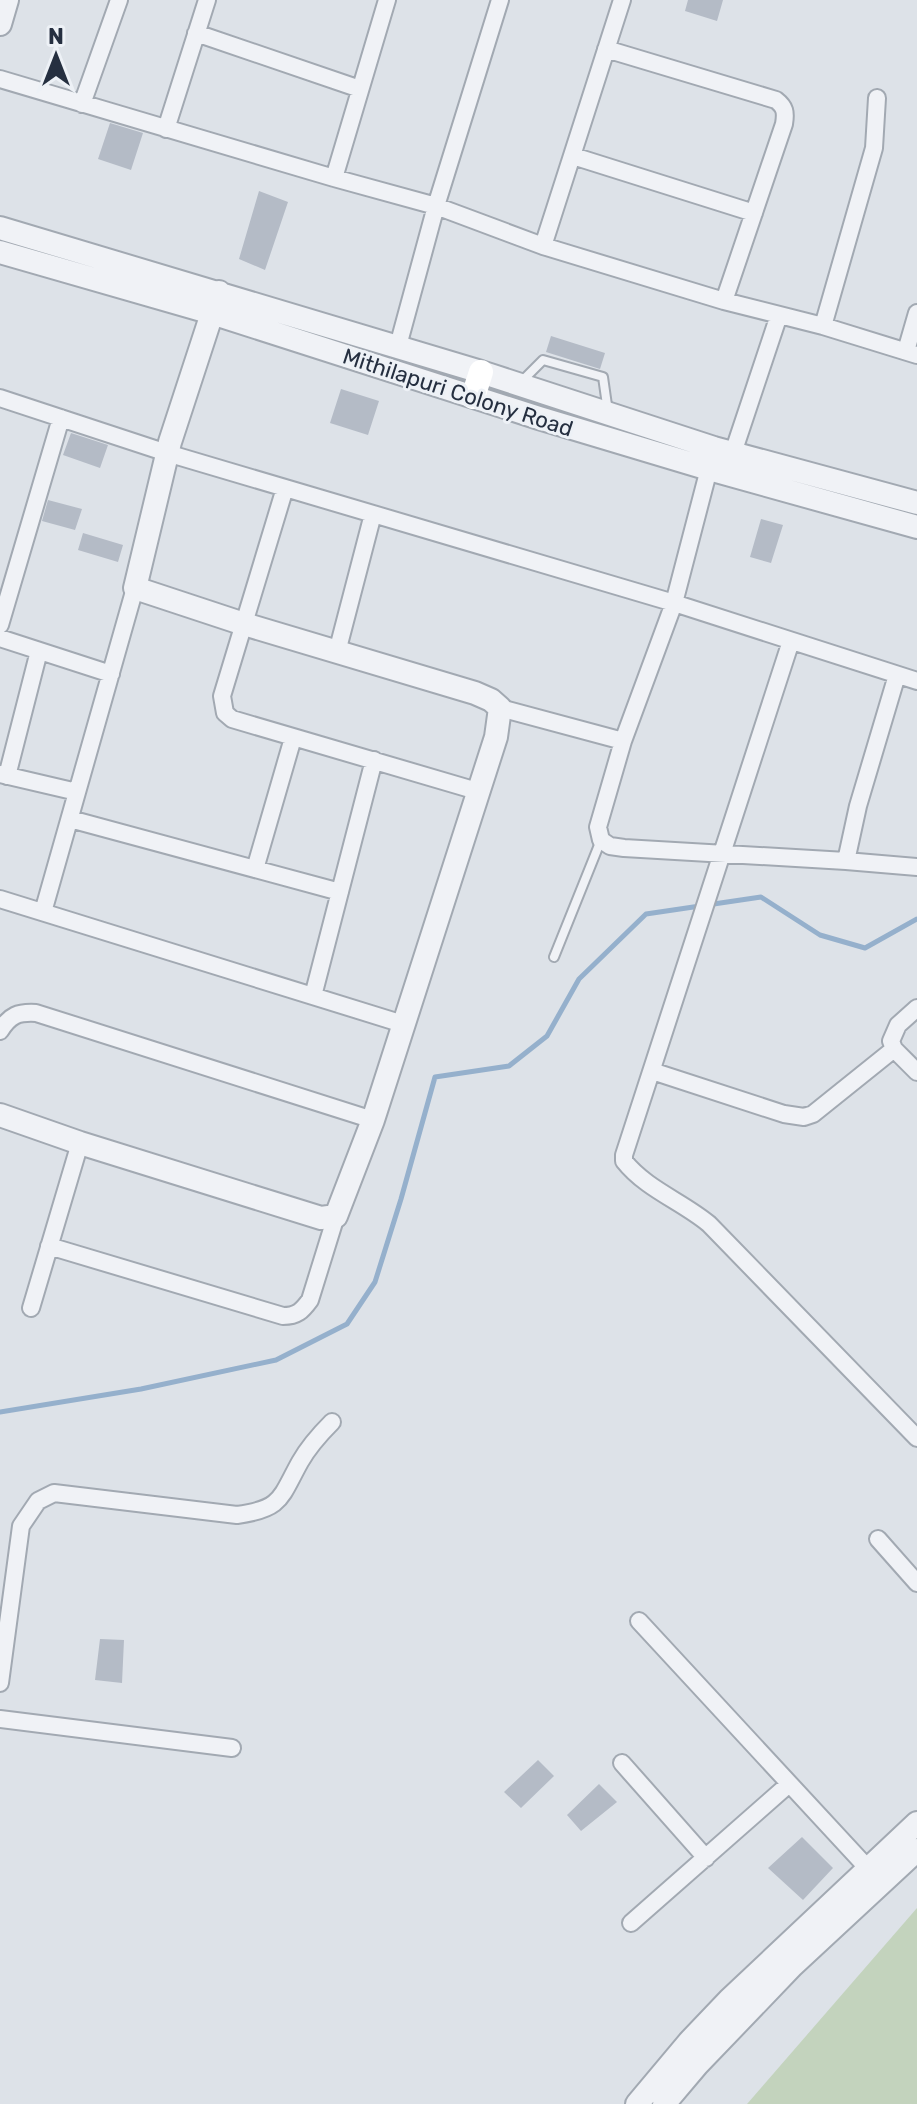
<svg xmlns="http://www.w3.org/2000/svg" width="917" height="2104" viewBox="0 0 917 2104" font-family="Rubik,sans-serif">
  <style>
    .green { fill: #c3d3bd }
    .lines { fill: none; stroke-linecap: round; stroke-linejoin: round }
    .stream { stroke: #95b0cc; stroke-width: 5 }
    .building { fill: #b4bbc6 }
    .service-casing { stroke: #a2a9b2; stroke-width: 12 }
    .minor-casing { stroke: #a2a9b2; stroke-width: 20 }
    .tertiary-casing { stroke: #a2a9b2; stroke-width: 26 }
    .service { stroke: #f0f2f6; stroke-width: 8 }
    .minor { stroke: #f0f2f6; stroke-width: 16 }
    .tertiary { stroke: #f0f2f6; stroke-width: 22 }
    .secondary { stroke: #fff; stroke-width: 24 }
    .labels { text-anchor: middle; stroke-width: 6; stroke-linejoin: round; paint-order: stroke }
    .street-label { font-size: 22px; fill: #252f40; stroke: #edf1f6 }
  </style>
  <rect width="100%" height="100%" fill="#dde2e8"/>
  <path class="green" d="M917,1908V2104H747Z"/>
  <g class="lines">
    <path class="stream" d="M0,1412L141,1389L276,1360L347,1324L375,1282L401,1199L435,1077L509,1066L547,1036L579,979L646,914L761,897L820,935L865,948L917,919"/>
  </g>
  <path class="building" d="M688,0H723L717,21L685,11Z
    M110,123L143,133L131,170L98,159Z
    M259,191L288,202L265,270L239,259Z
    M551,336L605,353L600,369L546,352Z
    M341,389L379,401L368,435L330,423Z
    M71,433L108,445L100,468L63,455Z
    M48,500L82,509L75,530L42,521Z
    M761,519L783,525L771,563L750,557Z
    M83,533L123,545L118,562L78,550Z
    M100,1639L124,1640L122,1683L95,1680Z
    M538,1760L554,1776L521,1808L504,1792Z
    M599,1784L617,1802L581,1831L567,1815Z
    M802,1837L833,1868L803,1900L768,1868Z"/>
  <g class="lines">
    <defs>
      <path id="service" d="M520,383L543,360L603,377L608,412
        M554,957L601,840"/>
      <path id="minor" d="M196,33L360,89
        M606,49L776,100C785,107 786,112 784,124L724,301
        M0,79L334,178L436,206L543,246L724,301L823,326L917,355
        M82,104L119,0
        M166,129L207,0
        M573,156L754,213
        M334,178L387,0
        M543,246L622,0
        M823,326L874,148L877,98
        M398,346L436,206L500,0
        M906,351L917,313
        M0,398L167,453L674,603L917,681
        M733,453L779,315
        M711,461L674,603L623,741L598,827L601,840L610,846L624,848L846,861L858,806L897,675
        M285,488L222,696L225,713L232,719L477,791
        M0,625L61,418
        M0,638L111,674
        M791,641L624,1155V1161C646,1189 683,1202 709,1224L917,1438
        M337,652L373,514
        M500,708L623,741
        M0,774L77,792
        M7,776L39,651
        M70,819L340,892
        M846,861L917,867
        M255,869L293,738
        M0,899L403,1024
        M43,912L135,588
        M313,996L374,760
        M917,1008L898,1025L891,1041L894,1049L917,1072
        M0,1031C10,1015 18,1012 36,1013L373,1120
        M652,1071L784,1114L804,1117L813,1114L894,1049
        M49,1246L283,1316C297,1316 302,1311 310,1300L336,1216
        M31,1308L80,1143
        M878,1539L917,1583
        M639,1621L874,1875
        M0,1683L21,1526L38,1501L54,1493L237,1515C282,1509 280,1498 300,1462C309,1446 320,1434 332,1422
        M0,1719L232,1748
        M622,1763L706,1858
        M631,1923L789,1784"/>
      <path id="tertiary" d="M0,24L7,0
        M0,228L481,372L714,448L917,503
        M0,252L212,313L539,418L709,469L917,527
        M0,1115L80,1143L321,1218L336,1216L373,1120L496,737L500,708L491,700L475,693L244,624L135,588L170,442L219,292
        M637,2104L689,2042L729,2000L917,1823
        M664,2104L697,2065L792,1966L917,1850"/>
    </defs>
    <use href="#service" class="service-casing"/>
    <use href="#minor" class="minor-casing"/>
    <use href="#tertiary" class="tertiary-casing"/>
    <use href="#service" class="service"/>
    <use href="#minor" class="minor"/>
    <use href="#tertiary" class="tertiary"/>
    <path class="secondary" d="M473,397L481,372"/>
  </g>
  <g class="labels">
    <g class="street-label">
      <text transform="translate(458 392) rotate(18)" y="8">Mithilapuri Colony Road</text>
    </g>
  </g>
  <g transform="translate(56 56)" stroke="#edf1f6" stroke-width="6" paint-order="stroke">
  <path d="M0-6L14 30L0 20L-14 30Z" fill="#252f40"/>
  <text y="-12" font-size="22" font-weight="bold" text-anchor="middle" fill="#252f40">N</text>
  </g>
</svg>
